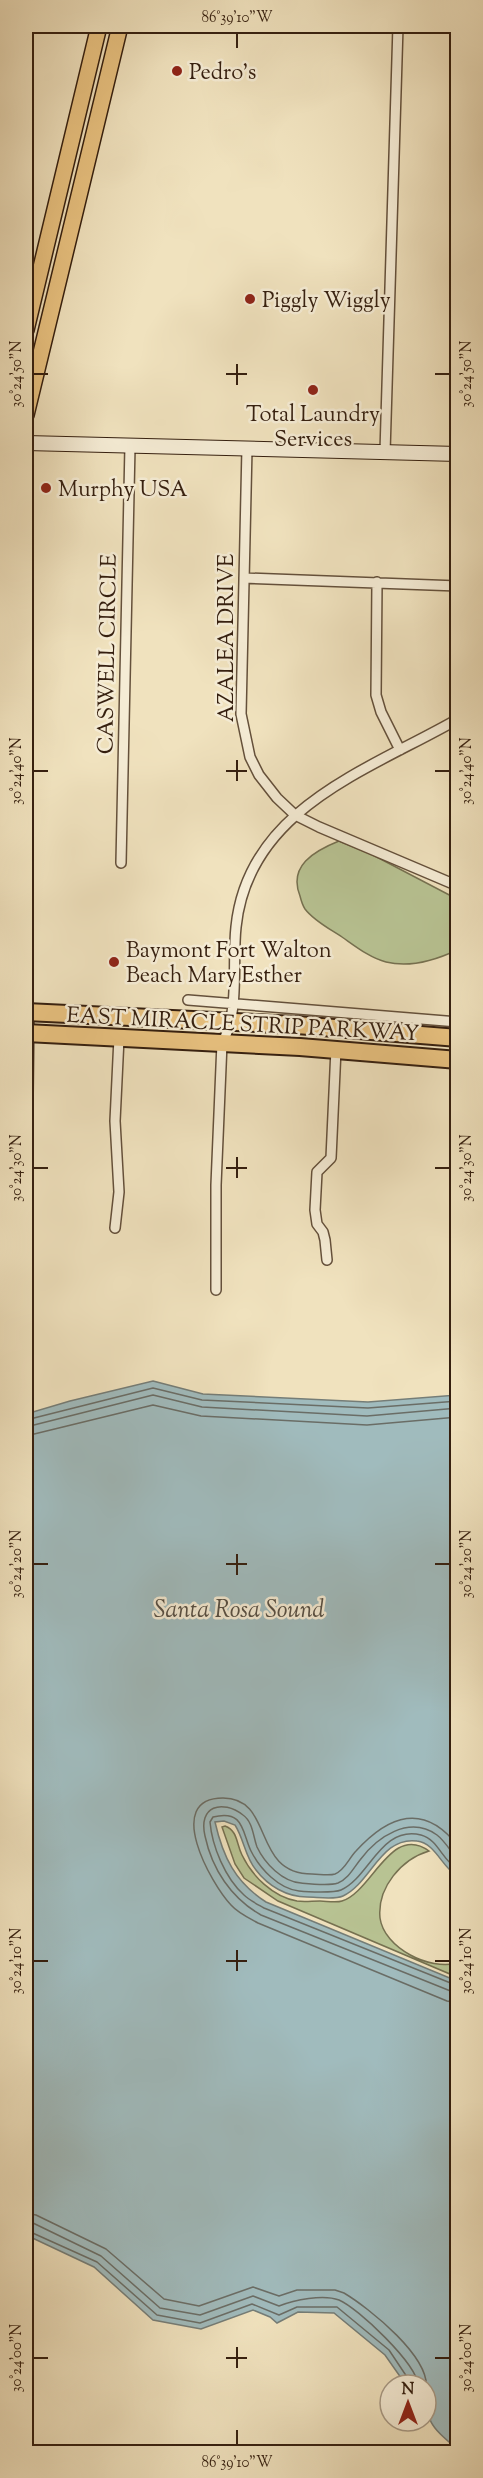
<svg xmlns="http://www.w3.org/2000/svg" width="483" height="2478" viewBox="0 0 483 2478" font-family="'Sorts Mill Goudy',serif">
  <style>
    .green { fill: #b8c393; stroke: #767151; stroke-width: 1.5 }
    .water { fill: #a0bbbd; stroke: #757d77; stroke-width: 1.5 }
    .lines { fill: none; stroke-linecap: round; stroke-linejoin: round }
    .shore { stroke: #6a6d66; stroke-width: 1.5 }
    .street-casing { stroke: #64503b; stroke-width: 12 }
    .secondary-casing { stroke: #351f0f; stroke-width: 16 }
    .primary-casing { stroke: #351f0f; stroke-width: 18 }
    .highway-casing { stroke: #351f0f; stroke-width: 20 }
    .street { stroke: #f5ecd5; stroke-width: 9 }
    .secondary { stroke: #f5ecd5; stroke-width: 14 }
    .primary { stroke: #e8c17f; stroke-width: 15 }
    .highway { stroke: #e8c17f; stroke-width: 16 }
    .ticks { fill: none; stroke: #351f0f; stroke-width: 2 }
    .poi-dot { fill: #8f2418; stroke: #f5ecd5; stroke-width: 2 }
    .labels { text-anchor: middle; stroke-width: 5; stroke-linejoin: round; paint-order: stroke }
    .poi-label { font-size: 22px; fill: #351f0f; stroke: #f5ecd5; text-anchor: start }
    .street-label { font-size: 22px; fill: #351f0f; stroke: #f5ecd5 }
    .water-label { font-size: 24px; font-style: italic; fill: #554e43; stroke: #f5ecd5 }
    .neatline { fill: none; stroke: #351f0f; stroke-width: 2 }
    .ticks-label { font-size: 15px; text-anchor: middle; fill: #351f0f }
  </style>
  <rect width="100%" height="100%" fill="#f0e2be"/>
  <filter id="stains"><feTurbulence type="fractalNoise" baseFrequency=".00333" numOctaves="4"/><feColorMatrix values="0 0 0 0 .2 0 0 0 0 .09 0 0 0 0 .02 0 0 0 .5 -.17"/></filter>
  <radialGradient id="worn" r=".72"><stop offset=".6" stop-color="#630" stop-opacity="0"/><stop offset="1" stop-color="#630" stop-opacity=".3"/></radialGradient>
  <path class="green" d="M339,841L371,854L457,899V950C436,960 410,968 386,962C370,958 355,946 342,937C330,929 314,921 305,909C303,906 301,900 300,896C288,866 314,851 339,841Z
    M225,1826C238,1831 236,1843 242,1855C252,1876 273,1897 297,1901C304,1902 312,1901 320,1901C326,1901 336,1903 342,1901C372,1892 391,1823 429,1851C402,1859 377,1887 380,1918C384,1948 430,1971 457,1963V1977L278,1901L244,1878L235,1864L222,1827Z"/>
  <path class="water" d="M153,1381L203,1394L368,1402L457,1395V1876C442,1867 435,1843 417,1841C381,1836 371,1883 343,1896C334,1900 317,1897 307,1897C287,1897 268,1886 256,1870C245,1857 244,1839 235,1825L224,1821L215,1822C223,1857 235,1882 266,1902L457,1981V2449C429,2425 426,2422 426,2385H406L385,2355L334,2313L298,2312L277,2323L270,2317L253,2310L201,2329L153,2320L94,2267L26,2235V1414L70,1401Z"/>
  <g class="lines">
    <path class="shore" d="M26,1420L153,1388L202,1400L368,1408L458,1401
      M26,1427L153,1395L202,1407L367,1416L458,1408
      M26,1436L153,1405L201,1416L367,1425L458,1417
      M458,1846C424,1802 389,1815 356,1851C349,1858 345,1870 335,1874C329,1876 319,1874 312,1874C251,1874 275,1798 223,1798C163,1798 211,1884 231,1905C238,1913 249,1918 258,1923L447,2001L458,2003
      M458,1860C451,1852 445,1841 437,1835C409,1815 377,1837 360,1860C353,1869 348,1879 338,1883C329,1886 311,1884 301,1883C283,1882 265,1864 257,1847C253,1836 253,1822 243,1815C222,1799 198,1806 205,1836C212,1869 231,1898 261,1915L458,1994
      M458,1869C442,1861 439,1840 421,1835C381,1825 369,1878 341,1890C334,1893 308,1892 299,1891C279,1889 260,1869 251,1851C242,1832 244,1809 213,1817L210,1822C212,1846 225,1878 244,1895C249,1900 257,1904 264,1908L458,1986
      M26,2213L36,2215L106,2249L164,2299L199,2306L253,2287L279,2296L297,2290H335L344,2293C369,2308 432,2358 426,2390
      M26,2222L33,2223L101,2256L160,2308L200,2315L253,2296L279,2306C294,2300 323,2294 339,2300C358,2308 417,2364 418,2385
      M26,2230L97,2262L157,2315L200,2323L252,2304L279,2315L297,2307H337L389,2350L409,2380L410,2385"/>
    <defs>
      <path id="street" d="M247,448L241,714L250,757L259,775L277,798L295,815L319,827L458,886
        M385,452L398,26
        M244,578L458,586
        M377,582L376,695L381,712L400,750
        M121,863L130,446
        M188,1000L458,1022
        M26,1106L28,1093L29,1012
        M115,1228L119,1192L115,1121L119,1038
        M327,1260L325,1240L323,1232L317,1224L315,1210L317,1172L331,1158L336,1049
        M216,1290V1185L222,1043C240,1013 232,962 236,927C248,808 369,770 458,719"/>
      <path id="secondary" d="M26,443L458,454"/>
      <path id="primary" d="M26,330L99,26
        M26,415L120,26"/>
      <path id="highway" d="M26,1012L297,1025L458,1038
        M26,1033L300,1047L458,1060"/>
    </defs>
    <use href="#street" class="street-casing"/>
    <use href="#secondary" class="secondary-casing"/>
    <use href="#primary" class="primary-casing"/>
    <use href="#highway" class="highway-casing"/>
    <use href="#street" class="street"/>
    <use href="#secondary" class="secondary"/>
    <use href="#primary" class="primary"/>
    <use href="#highway" class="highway"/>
  </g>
  <path class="ticks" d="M237,33V48M237,364V385M33,374H48M226,374H247M435,374H450M237,760V781M33,771H48M226,771H247M435,771H450M237,1157V1178M33,1168H48M226,1168H247M435,1168H450M237,1554V1575M33,1564H48M226,1564H247M435,1564H450M237,1950V1971M33,1961H48M226,1961H247M435,1961H450M237,2347V2368M33,2358H48M226,2358H247M435,2358H450M237,2430V2445"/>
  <g class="poi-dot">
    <circle cx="177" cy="71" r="6"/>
    <circle cx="250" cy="299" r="6"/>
    <circle cx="313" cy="390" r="6"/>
    <circle cx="46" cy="488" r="6"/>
    <circle cx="114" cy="962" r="6"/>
  </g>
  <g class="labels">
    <g class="poi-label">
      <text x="189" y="79">Pedro's</text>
      <text x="262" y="307">Piggly Wiggly</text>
      <text x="313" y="421" text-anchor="middle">Total Laundry<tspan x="313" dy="25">Services</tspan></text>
      <text x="58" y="496">Murphy USA</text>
      <text x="126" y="957">Baymont Fort Walton<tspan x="126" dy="25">Beach Mary Esther</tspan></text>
    </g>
    <g class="street-label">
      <text transform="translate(225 638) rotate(-90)" y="8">AZALEA DRIVE</text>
      <text transform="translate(106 654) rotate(-89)" y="8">CASWELL CIRCLE</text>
      <text transform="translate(243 1023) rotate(3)" y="8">EAST MIRACLE STRIP PARKWAY</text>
    </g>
    <g class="water-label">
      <text x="239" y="1617">Santa Rosa Sound</text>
    </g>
  </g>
  <rect width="483" height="2478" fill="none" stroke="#f0e2be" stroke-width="66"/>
  <g transform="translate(408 2403)"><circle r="28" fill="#f5ecd5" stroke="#a89a86" stroke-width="1.5"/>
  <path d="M0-4.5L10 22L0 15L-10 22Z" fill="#8f2418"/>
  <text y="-9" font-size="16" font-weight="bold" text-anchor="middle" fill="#351f0f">N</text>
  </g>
  <rect x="33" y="33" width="417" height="2412" class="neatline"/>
  <g class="ticks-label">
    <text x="237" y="22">86°39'10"W</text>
    <text transform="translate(16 374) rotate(-90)" y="5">30°24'50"N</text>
    <text transform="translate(466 374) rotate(-90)" y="5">30°24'50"N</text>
    <text transform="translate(16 771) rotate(-90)" y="5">30°24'40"N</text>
    <text transform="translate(466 771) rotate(-90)" y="5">30°24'40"N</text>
    <text transform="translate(16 1168) rotate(-90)" y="5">30°24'30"N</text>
    <text transform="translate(466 1168) rotate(-90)" y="5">30°24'30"N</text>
    <text transform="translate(16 1564) rotate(-90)" y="5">30°24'20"N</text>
    <text transform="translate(466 1564) rotate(-90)" y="5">30°24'20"N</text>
    <text transform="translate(16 1961) rotate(-90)" y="5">30°24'10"N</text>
    <text transform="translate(466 1961) rotate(-90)" y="5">30°24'10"N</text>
    <text transform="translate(16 2358) rotate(-90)" y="5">30°24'00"N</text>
    <text transform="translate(466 2358) rotate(-90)" y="5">30°24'00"N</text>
    <text x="237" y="2467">86°39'10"W</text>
  </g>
  <rect width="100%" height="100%" filter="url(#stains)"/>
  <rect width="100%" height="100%" fill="url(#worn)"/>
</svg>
